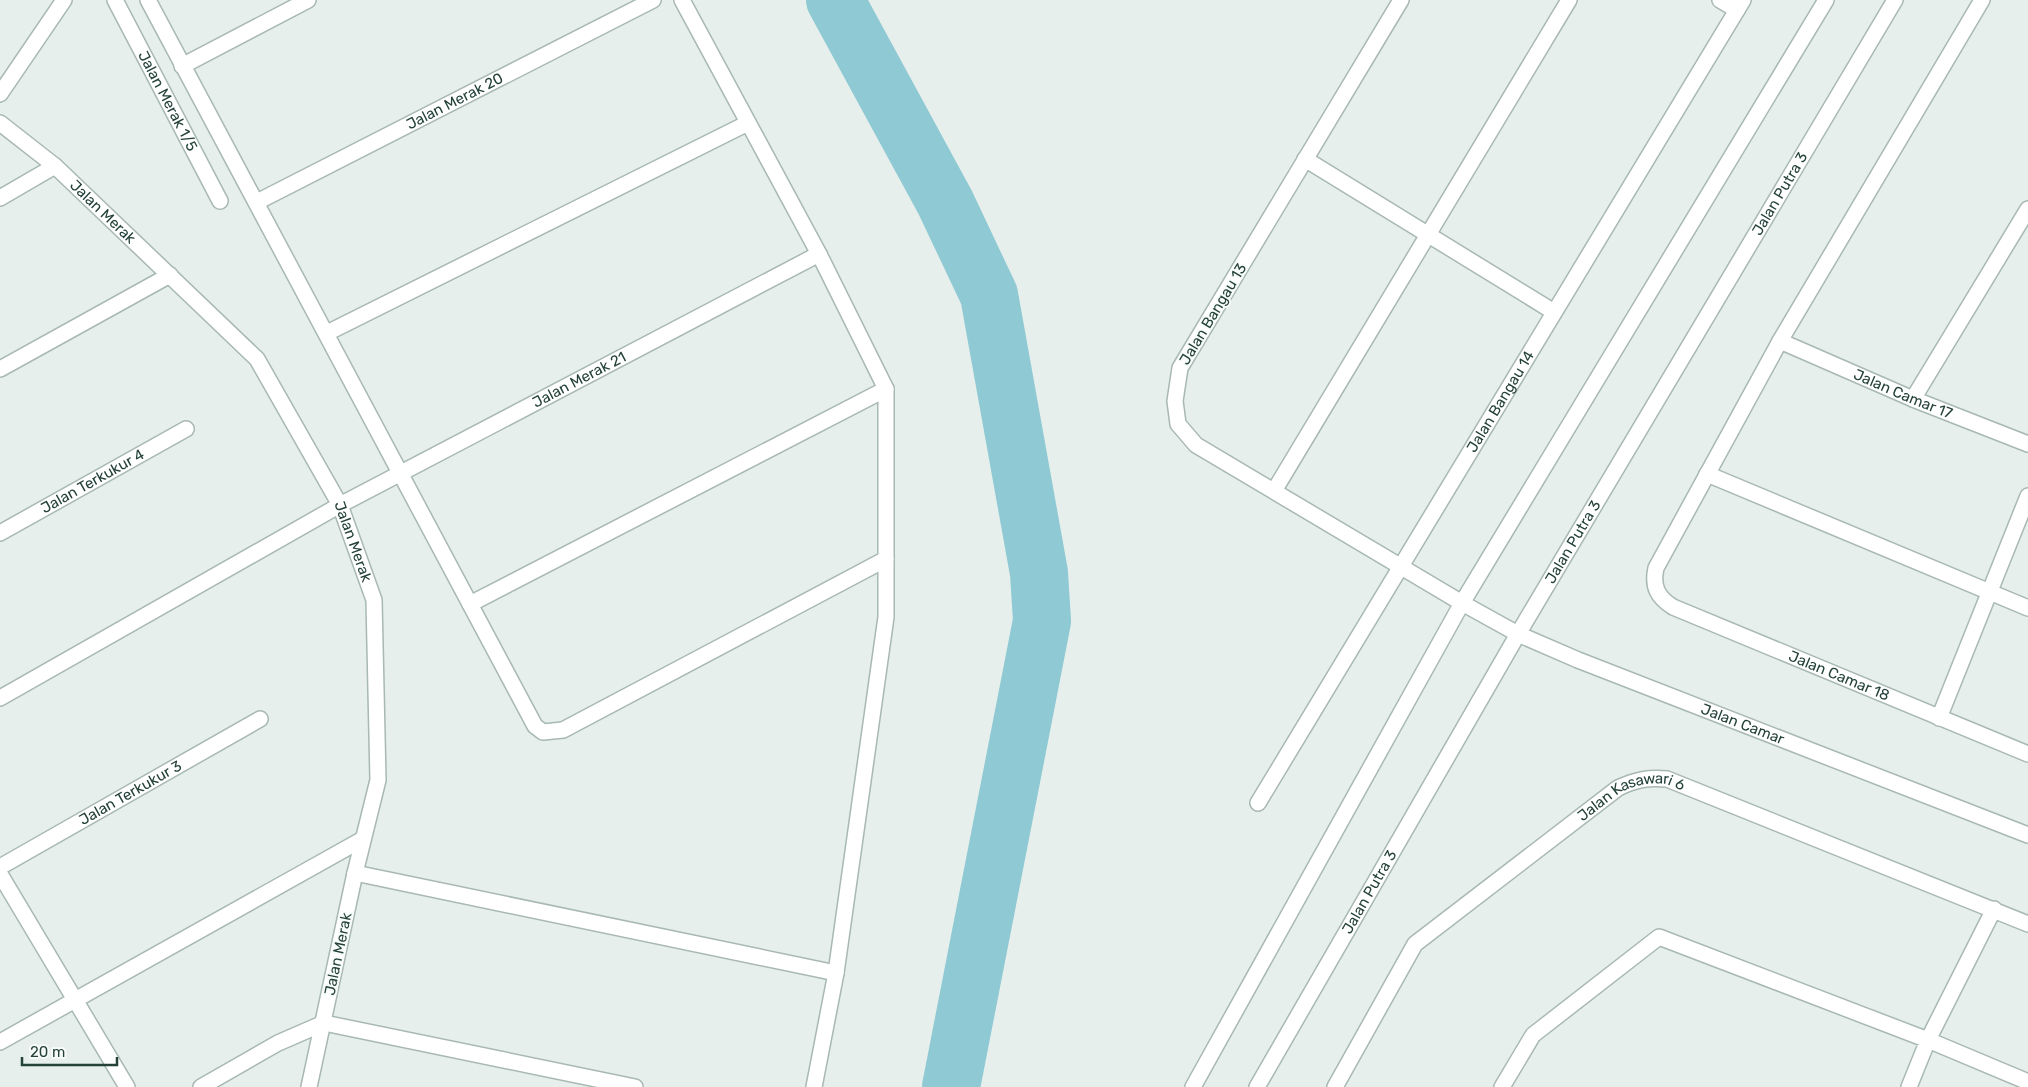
<svg xmlns="http://www.w3.org/2000/svg" width="2028" height="1087" viewBox="0 0 2028 1087" font-family="Rubik,sans-serif">
  <style>
    .lines { fill: none; stroke-linecap: round; stroke-linejoin: round }
    .river { stroke: #8ec9d4; stroke-width: 58 }
    .service-casing { stroke: #a8b8b2; stroke-width: 18 }
    .minor-casing { stroke: #a8b8b2; stroke-width: 18 }
    .tertiary-casing { stroke: #a8b8b2; stroke-width: 18 }
    .service { stroke: #fff; stroke-width: 15 }
    .minor { stroke: #fff; stroke-width: 15 }
    .tertiary { stroke: #fff; stroke-width: 15 }
    .labels { text-anchor: middle; stroke-width: 4; stroke-linejoin: round; paint-order: stroke }
    .street-label { font-size: 15px; fill: #24423a; stroke: #f7fbf9 }
  </style>
  <rect width="100%" height="100%" fill="#e6efeb"/>
  <g class="lines">
    <path class="river" d="M835,0L945,202L989,295L1039,573L1042,621L951,1087"/>
    <defs>
      <path id="service" d="M1720,0L1737,10
        M182,66L308,0
        M1305,159L1554,312
        M327,333L748,123
        M0,369L170,275
        M1913,399L2028,209
        M1707,474L2028,608
        M1274,491L1569,0
        M470,604L886,389
        M1939,718L2028,496
        M0,874L127,1087
        M324,1023L635,1087
        M0,1042L363,839
        M1502,1087L1533,1035L1659,937L1928,1040L2028,1082
        M1909,1087L1928,1040L1994,909"/>
      <g id="minor">
        <path id="s1" d="M115,0L220,201"/>
        <path d="M148,0L535,726L543,732L563,730L886,559"/>
        <path d="M682,0L819,254L886,389V617L836,973L814,1087"/>
        <path id="s2" d="M1401,0L1180,368L1175,401L1178,424L1196,445L1462,603L1518,634L1578,660L2028,835"/>
        <path id="s3" d="M1982,0L1780,341L1656,568C1652,586 1657,597 1673,607L2028,754"/>
        <path d="M0,94L64,0"/>
        <path id="s4" d="M0,123L55,166L257,359L340,505L374,600L378,780L355,873L309,1087"/>
        <path d="M0,198L55,166"/>
        <path id="s5" d="M257,202L653,0"/>
        <path id="s6" d="M1780,341L1913,399L2028,444"/>
        <path id="s7" d="M0,533L186,429"/>
        <path id="s8" d="M0,698L340,505L819,254"/>
        <path id="s9" d="M1258,803L1743,0"/>
        <path id="s10" d="M0,867L260,719"/>
        <path d="M355,873L836,973"/>
        <path d="M201,1087L278,1043L324,1023"/>
        <path id="s11" d="M1335,1087L1415,944L1618,788C1635,780 1648,777 1667,779L2028,924"/>
      </g>
      <g id="tertiary">
        <path d="M1193,1087L1462,603L1826,0"/>
        <path id="s12" d="M1257,1087L1518,634L1895,0"/>
      </g>
    </defs>
    <use href="#service" class="service-casing"/>
    <use href="#minor" class="minor-casing"/>
    <use href="#tertiary" class="tertiary-casing"/>
    <use href="#service" class="service"/>
    <use href="#minor" class="minor"/>
    <use href="#tertiary" class="tertiary"/>
  </g>
  <g class="labels">
    <g class="street-label">
      <text dy="5" stroke="none"><textPath href="#s1" startOffset="114">Jalan Merak 1/5</textPath></text>
      <text dy="5" stroke="none"><textPath href="#s5" startOffset="222">Jalan Merak 20</textPath></text>
      <text dy="5" stroke="none"><textPath href="#s12" startOffset="1035">Jalan Putra 3</textPath></text>
      <text dy="5" stroke="none"><textPath href="#s4" startOffset="136">Jalan Merak</textPath></text>
      <text transform="translate(1213 314) rotate(-59)" y="5">Jalan Bangau 13</text>
      <text dy="5" stroke="none"><textPath href="#s8" startOffset="661">Jalan Merak 21</textPath></text>
      <text dy="5" stroke="none"><textPath href="#s6" startOffset="134">Jalan Camar 17</textPath></text>
      <text dy="5" stroke="none"><textPath href="#s9" startOffset="469">Jalan Bangau 14</textPath></text>
      <text dy="5" stroke="none"><textPath href="#s7" startOffset="106">Jalan Terkukur 4</textPath></text>
      <text dy="5" stroke="none"><textPath href="#s4" startOffset="556">Jalan Merak</textPath></text>
      <text dy="5" stroke="none"><textPath href="#s12" startOffset="630">Jalan Putra 3</textPath></text>
      <text dy="5" stroke="none"><textPath href="#s3" startOffset="881">Jalan Camar 18</textPath></text>
      <text dy="5" stroke="none"><textPath href="#s2" startOffset="1129">Jalan Camar</textPath></text>
      <text dy="5" stroke="none"><textPath href="#s10" startOffset="150">Jalan Terkukur 3</textPath></text>
      <text dy="5" stroke="none"><textPath href="#s11" startOffset="430">Jalan Kasawari 6</textPath></text>
      <text dy="5" stroke="none"><textPath href="#s12" startOffset="225">Jalan Putra 3</textPath></text>
      <text transform="translate(338 954) rotate(-78)" y="5">Jalan Merak</text>
    </g>
  </g>
  <path d="M22 1057v8h95v-8" fill="none" stroke="#24423a" stroke-width="2.5"/>
  <text x="30" y="1057" font-size="15" fill="#24423a" stroke="#f7fbf9" stroke-width="4" paint-order="stroke">20 m</text>
</svg>
